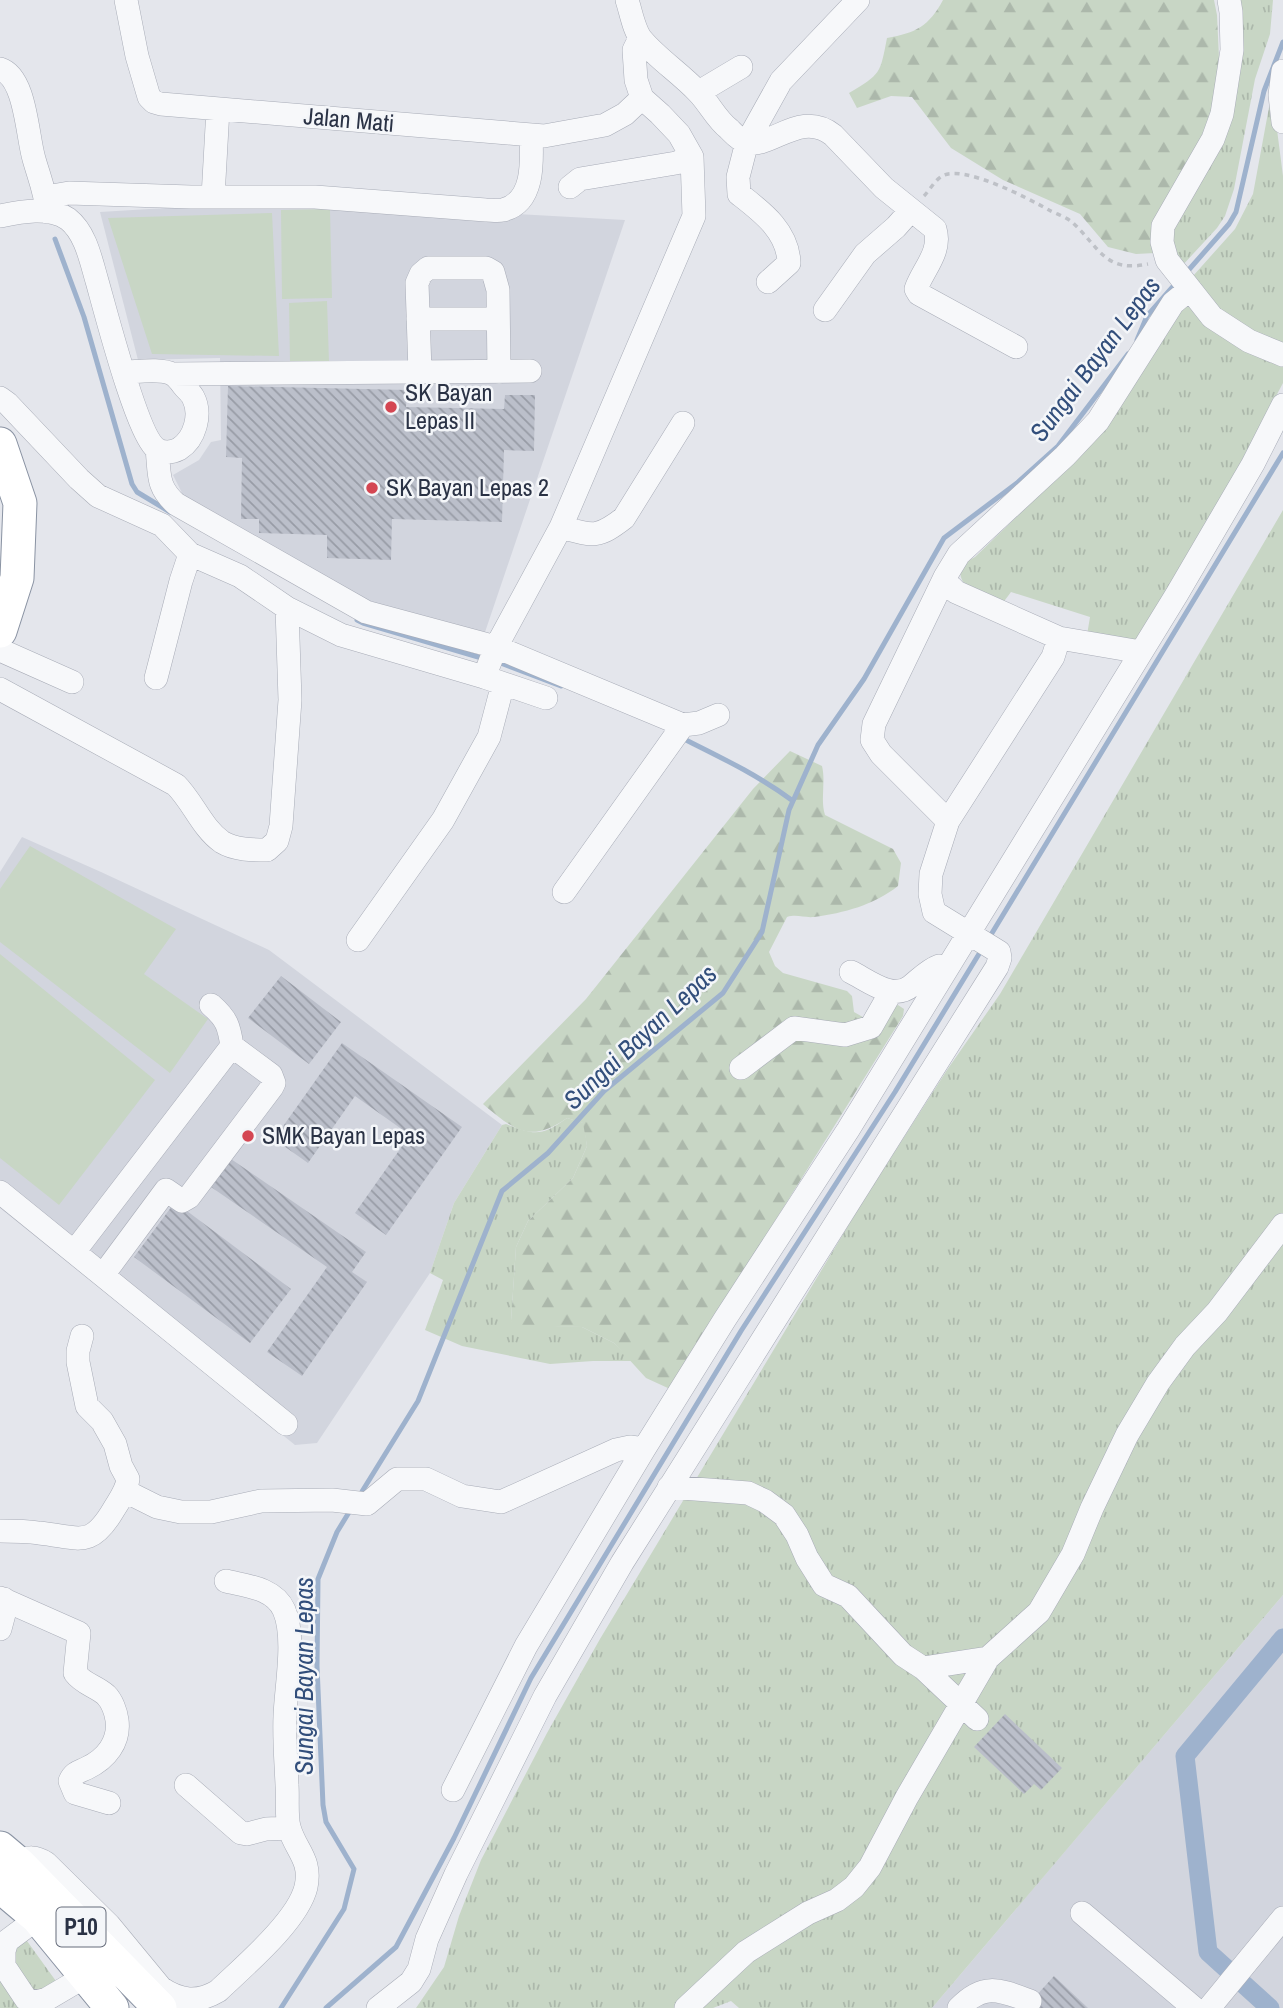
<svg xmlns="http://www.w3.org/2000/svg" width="1283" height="2008" viewBox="0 0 1283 2008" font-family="'Archivo Narrow',sans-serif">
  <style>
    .built { fill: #d2d5de }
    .grass { fill: url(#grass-tufts) }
    .forest { fill: url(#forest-firs) }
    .green { fill: #c8d6c5 }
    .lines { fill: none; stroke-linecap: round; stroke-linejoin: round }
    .stream { stroke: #9eb2cd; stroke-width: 5 }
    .canal { stroke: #9eb2cd; stroke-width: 19 }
    .building { fill: url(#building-back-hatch) }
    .minor-casing { stroke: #a8acb7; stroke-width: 24 }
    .highway-casing { stroke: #8a93a3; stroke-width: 35 }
    .path { stroke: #bec1c7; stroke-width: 3.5; stroke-dasharray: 5 5; stroke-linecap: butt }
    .minor { stroke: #f7f8fa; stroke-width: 23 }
    .highway { stroke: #fff; stroke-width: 33 }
    .poi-dot { fill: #d44652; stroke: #f4f6f9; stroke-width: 2.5 }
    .labels { text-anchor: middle; stroke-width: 5; stroke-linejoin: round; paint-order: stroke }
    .shield { fill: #f4f6f9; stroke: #676d7b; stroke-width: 2 }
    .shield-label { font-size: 23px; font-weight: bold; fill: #2a3245 }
    .street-label { font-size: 24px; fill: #2a3245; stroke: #f4f6f9 }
    .poi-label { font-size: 24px; fill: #2a3245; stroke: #f4f6f9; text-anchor: start }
    .water-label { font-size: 26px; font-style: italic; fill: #324e7b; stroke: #f4f6f9 }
  </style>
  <defs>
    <pattern id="grass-tufts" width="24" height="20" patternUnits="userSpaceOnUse" patternTransform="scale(1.75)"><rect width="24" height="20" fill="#c8d6c5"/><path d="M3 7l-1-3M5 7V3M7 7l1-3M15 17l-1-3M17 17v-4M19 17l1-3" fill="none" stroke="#acb8ab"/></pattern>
    <pattern id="forest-firs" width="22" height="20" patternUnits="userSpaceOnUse" patternTransform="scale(1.75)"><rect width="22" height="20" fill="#c8d6c5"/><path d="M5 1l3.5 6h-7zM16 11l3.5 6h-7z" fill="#acb8ab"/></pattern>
    <pattern id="building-back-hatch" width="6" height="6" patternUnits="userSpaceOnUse" patternTransform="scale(1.75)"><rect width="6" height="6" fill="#bbbfca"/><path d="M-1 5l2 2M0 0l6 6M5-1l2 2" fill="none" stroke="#989ca6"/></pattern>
  </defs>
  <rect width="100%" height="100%" fill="#e4e6ec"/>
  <path class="built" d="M279,201L625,220L483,638L364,607L183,495L173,475L199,460L211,442L221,440L220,358L138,360L100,212Z
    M22,837L101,872L269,950L502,1125L454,1203L430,1273L317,1443L295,1445L0,1208V872Z
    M1283,1595V2008H932L1033,1889Z"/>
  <path class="grass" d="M1236,0H1273L1270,34L1255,79L1234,189L1225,216L1217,228L1181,267C1166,244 1173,228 1184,206Z
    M1272,91L1283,176V383L1195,548L1133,645L1087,635L1090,617L1011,592L1002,604L963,582C956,568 963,564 975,557L1091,445L1125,397L1193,276L1235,229L1253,194Z
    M1283,510V1595L932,2008H739L731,2001L713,2008H416L444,1967L459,1916L481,1860L547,1733L600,1639L860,1206L947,1070L1000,994Z
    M567,1118L584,1123L587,1146L573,1178L528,1221L516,1247L511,1321L553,1326L582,1327L614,1343L632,1361H593L550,1364L462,1346L425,1330L443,1280L430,1273L454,1203L502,1125L506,1124C534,1135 541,1137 567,1118Z
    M14,1923L66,1995L47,2008H0V1933Z"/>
  <path class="forest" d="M943,0H1214L1217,15L1219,58L1214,101L1207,133L1155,253L1136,254L1108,247L1080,214L1003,180L951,148L912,97L891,96L857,108L849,93C881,74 880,74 887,38C916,33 929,26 943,0Z
    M790,751L822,766C826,782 820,799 825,815L893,849L901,863L898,886C874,905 844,913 814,917C804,918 797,914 787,917L769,952L775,966L783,973L847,991L852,996L854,1012L868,1020L890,1007L898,1005L904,1009L903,1016L670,1389L646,1378L614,1343L582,1327L518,1326L511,1321L516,1247L528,1221L573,1178L587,1146L583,1123L567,1118C530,1144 514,1130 483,1104L586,999L753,789Z"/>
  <path class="green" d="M330,209L332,298L282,299L281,210Z
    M272,213L279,356L152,354L108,218Z
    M327,301L329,362L290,363L289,303Z
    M30,846L176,929L144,974L208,1019L170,1073L0,942V889Z
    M0,954L155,1080L59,1205L0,1158Z"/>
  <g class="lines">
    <path class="stream" d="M55,239L84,317L132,484L137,492L170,512
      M1186,273L1229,224L1236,212L1264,91L1283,42
      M1137,340L1147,316L1177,282
      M357,620L363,623L485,659
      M498,662L561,686
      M682,738C720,757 758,775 793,801
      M989,938L1283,453
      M358,1498L418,1401L502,1191L548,1153L604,1091L723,993L762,932L789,810L818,745L864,679L944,538L1017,483L1058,446L1128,354
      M281,2008L344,1909L354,1869L326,1822L323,1805L317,1666L318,1579L337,1532L351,1509
      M326,2008L396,1947L454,1838L531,1678L741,1331L895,1092L982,949"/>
    <path class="canal" d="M1270,2008L1208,1952L1185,1756L1283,1638"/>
  </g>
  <path class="building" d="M228,386L407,390L406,407L504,409L505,395H535L534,451L504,450L502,522L392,519L391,560L327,558V535L259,533V519H241L242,458L226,457Z
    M281,976L341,1022L309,1064L248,1018Z
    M342,1043L462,1127L386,1235L355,1213L410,1135L355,1096L308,1163L274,1139Z
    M231,1159L366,1252L352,1272L367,1282L302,1376L267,1352L327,1267L211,1187Z
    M175,1202L291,1289L250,1343L134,1257Z
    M1005,1714L1062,1768L1041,1790L1034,1784L1024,1794L974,1747Z
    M1054,1976L1088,2008H1025Z"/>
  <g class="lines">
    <defs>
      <path id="minor" d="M126,0L137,56L149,97L154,102L161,104L544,136L605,125L625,114L642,98
        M627,0C631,12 634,31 642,40C658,59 680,73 698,92C709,103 716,119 729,129C734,134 739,140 746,142C770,150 800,109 833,135L884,188L935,229C942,252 923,269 916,289L919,294L1016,347
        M1229,0L1231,12L1232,50L1222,114L1213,139L1163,226L1162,242L1167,260L1212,317L1249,341L1283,355
        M0,69C26,77 27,136 34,159C39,177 46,193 47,212
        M1283,71L1280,95L1283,122
        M699,92L741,67
        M570,187L580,179L676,163L692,157
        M46,197L69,193L191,197H315L486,210C491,210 498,211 503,210C535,202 532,160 531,135
        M213,197L218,109
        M0,216C20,212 49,206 68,219C86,233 91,261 97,281C105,309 138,439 158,450C165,453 173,452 179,449C195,439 202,414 193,397C191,393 186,389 183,385C180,381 176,376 172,374C161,368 136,372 124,372
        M768,282L789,263C788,231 762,212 739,194L738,177L747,142L781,81L858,0
        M825,310L865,254L896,227L911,210
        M418,319H498
        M420,372L417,283L421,274L428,268H486L493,272L498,290L499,372
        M173,374L530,371
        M0,398L7,403L79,479L98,496L162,525L190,554L240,576L287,608L341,635L484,677L546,698
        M157,449C160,474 156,486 176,504L366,612L496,647L683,725L699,723L718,715
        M561,527C592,536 597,539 624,518L683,423
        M945,577L949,585L956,592L1059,638L1141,652
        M0,650L72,682
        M484,677L496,647L561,527L694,216L692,157L679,134L660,114L642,98L636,80L634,50L640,38
        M156,678L181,581L190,554
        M0,689L176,785C193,802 202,828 222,842C235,850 253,850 267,850L277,841L281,826L290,700L287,608
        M948,821L881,754L872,740L874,724L945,577L959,554L1065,456L1098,421L1173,303L1190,289
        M564,892L683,725
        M358,940L443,820L489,737L503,684
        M851,972C869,981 893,1001 911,986C920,979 928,970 939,966L945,969
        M741,1068L794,1028L845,1035L871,1027L891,992
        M0,1192L286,1424
        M74,1252L232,1046C229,1026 227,1019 211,1005
        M103,1275L166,1190L182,1201L189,1197L272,1087L274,1083L271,1075L232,1046
        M669,1487L748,1493L765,1501L784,1515L797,1535L807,1558L824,1585L848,1596L903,1655L923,1668L977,1719
        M125,1491L157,1507L181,1512H211L261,1501L332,1500L367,1504L397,1479H426L462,1496L501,1502L616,1450L630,1447L644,1449
        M0,1531C13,1531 26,1531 39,1533C79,1537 90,1550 114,1509C120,1499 127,1490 128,1479L121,1466L115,1444L102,1421L87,1406L78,1362V1351L82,1336
        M0,1598L79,1633L75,1673C83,1684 96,1686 106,1695C112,1701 116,1712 117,1720C120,1742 106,1759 87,1768C79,1772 74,1772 70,1781L75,1793L109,1803
        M0,1629L4,1614V1599
        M923,1668L988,1658
        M186,1785L241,1833L247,1834L266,1829L289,1828
        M453,1790L526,1646L644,1449L725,1319L848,1130L1177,594L1253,464L1283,405
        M19,1864C27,1855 37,1857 46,1863L109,1925L161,1988C180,2001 198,2003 218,1991C243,1967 298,1921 306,1887C312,1859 295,1850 289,1827C286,1815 288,1798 287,1785C286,1762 284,1739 285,1716C286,1687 296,1637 284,1610C274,1588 247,1586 226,1581
        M1082,1913L1194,2008
        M38,1918L7,1941L4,1951V1966L26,1999L36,2002L47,1999L86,1976
        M378,2008L411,1982L419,1969L427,1939L456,1874L545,1696L622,1563L997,967L1000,958L999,952L934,912L930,894L931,874L948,821L1053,657L1059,638
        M686,2008L746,1952L808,1913L837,1900L854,1887L870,1867L907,1797L988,1658L1039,1612L1073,1554L1092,1508L1127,1435L1158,1383L1185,1346L1217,1312L1283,1225
        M959,2008C984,1982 1000,1990 1030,2001
        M1209,2008L1283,1918"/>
      <path id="highway" d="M0,444L20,503L17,578L0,631
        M0,1848L19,1864L160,2008
        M0,1886L38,1918L112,2008"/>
    </defs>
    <use href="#minor" class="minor-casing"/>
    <use href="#highway" class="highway-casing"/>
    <path class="path" d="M924,196C929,191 935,180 942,176C964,164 1029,199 1049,210C1056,214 1067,217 1073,223C1100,248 1105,273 1148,264"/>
    <use href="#minor" class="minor"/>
    <use href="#highway" class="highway"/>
  </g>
  <g class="poi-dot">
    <circle cx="391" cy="407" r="7"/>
    <circle cx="372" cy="488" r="7"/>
    <circle cx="248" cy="1136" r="7"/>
  </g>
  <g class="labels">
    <rect class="shield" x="56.5" y="1907.5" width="49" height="39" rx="5"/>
    <g class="shield-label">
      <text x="81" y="1935">P10</text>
    </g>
    <g class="street-label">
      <text transform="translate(349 120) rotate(5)" y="8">Jalan Mati</text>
    </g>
    <g class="poi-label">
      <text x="405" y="401">SK Bayan<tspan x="405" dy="28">Lepas II</tspan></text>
      <text x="386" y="496">SK Bayan Lepas 2</text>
      <text x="262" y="1144">SMK Bayan Lepas</text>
    </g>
    <g class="water-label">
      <text transform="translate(1095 359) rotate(-53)" y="9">Sungai Bayan Lepas</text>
      <text transform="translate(640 1037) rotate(-43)" y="9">Sungai Bayan Lepas</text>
      <text transform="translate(304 1676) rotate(-90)" y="9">Sungai Bayan Lepas</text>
    </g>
  </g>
</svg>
